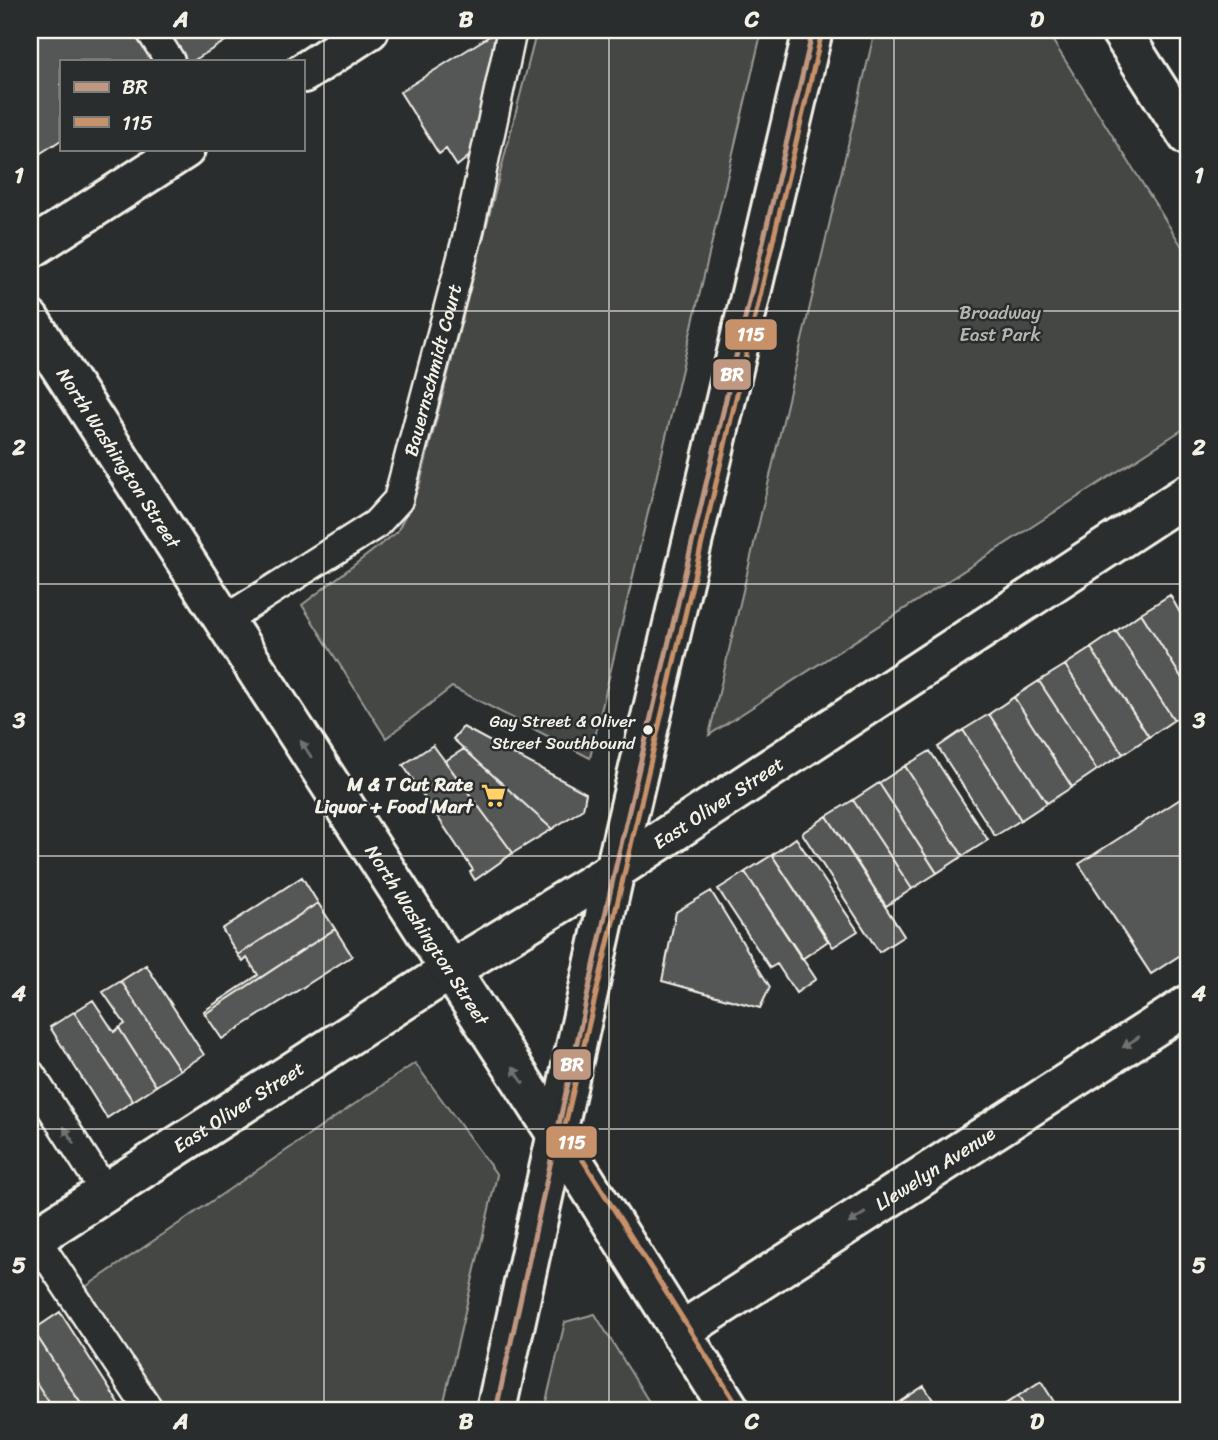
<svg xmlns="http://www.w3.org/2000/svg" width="1218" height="1440" viewBox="0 0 1218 1440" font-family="Sriracha,sans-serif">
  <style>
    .green { fill: #444645; stroke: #9c9c96; stroke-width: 2 }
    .building { fill: #555756; stroke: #f4f1e8; stroke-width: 2 }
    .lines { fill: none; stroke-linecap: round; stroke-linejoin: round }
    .lane-casing { stroke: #f4f1e8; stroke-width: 33 }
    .street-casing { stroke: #f4f1e8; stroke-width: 44 }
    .secondary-casing { stroke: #f4f1e8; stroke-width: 44 }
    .primary-casing { stroke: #f4f1e8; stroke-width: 44 }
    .lane { stroke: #2a2d2e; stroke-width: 28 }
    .street { stroke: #2a2d2e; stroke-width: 38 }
    .secondary { stroke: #2a2d2e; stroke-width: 38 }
    .primary { stroke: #2a2d2e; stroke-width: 38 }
    .bus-1-casing { stroke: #2a2d2e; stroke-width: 10 }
    .bus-2-casing { stroke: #2a2d2e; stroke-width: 10 }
    .bus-1 { stroke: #c09882; stroke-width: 5 }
    .bus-2 { stroke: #c7916a; stroke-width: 5 }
    .oneway { fill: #71726f }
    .grid { fill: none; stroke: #f4f1e8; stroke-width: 2; stroke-opacity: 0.55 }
    .bus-dot { fill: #f4f1e8; stroke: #2a2d2e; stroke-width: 2.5 }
    .labels { text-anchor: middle; stroke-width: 5; stroke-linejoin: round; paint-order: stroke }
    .bus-label { font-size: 17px; fill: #f4f1e8; stroke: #2a2d2e; text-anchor: end }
    .park-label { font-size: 19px; fill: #b6b5af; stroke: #2a2d2e }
    .street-label { font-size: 19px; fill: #f4f1e8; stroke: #2a2d2e }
    .poi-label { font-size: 19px; font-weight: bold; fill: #f4f1e8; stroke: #2a2d2e; text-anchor: end }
    .line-badge { stroke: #2a2d2e; stroke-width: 2.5 }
    .badge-label { font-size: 19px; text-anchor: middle; font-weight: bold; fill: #fff }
    .neatline { fill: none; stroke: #f4f1e8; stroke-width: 2.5 }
    .grid-label { font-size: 23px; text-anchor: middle; font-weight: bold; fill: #f4f1e8 }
  </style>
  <rect width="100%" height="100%" fill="#2a2d2e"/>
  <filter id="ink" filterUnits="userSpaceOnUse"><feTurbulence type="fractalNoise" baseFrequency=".0143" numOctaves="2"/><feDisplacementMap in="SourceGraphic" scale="14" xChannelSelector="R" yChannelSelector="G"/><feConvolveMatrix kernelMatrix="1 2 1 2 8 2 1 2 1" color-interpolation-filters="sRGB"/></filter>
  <g filter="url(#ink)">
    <path class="green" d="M537,30H762L590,758L452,687L386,738L302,605L397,532L419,487Z
      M875,30H1046L1188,256V426L709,735Z
      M415,1063L497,1175L442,1410H160L84,1288Z
      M595,1314L654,1410H544L565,1322Z"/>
    <path class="building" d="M30,30H138L158,61H61V140L30,160Z
      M164,30H243L193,61H184Z
      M499,30L472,154L457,166L446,149L439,154L400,92Z
      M1170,595L1188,627V688L1141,613Z
      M1141,613L1188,688V712L1174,720L1116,631Z
      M1116,631L1174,720L1149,737L1091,648Z
      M1091,648L1149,737L1123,754L1065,665Z
      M1065,665L1123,754L1097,770L1039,681Z
      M1039,681L1097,770L1072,787L1014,697Z
      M1014,697L1072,787L1047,803L989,714Z
      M989,714L1047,803L1021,820L963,730Z
      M463,727L586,793L583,809L552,829L453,739Z
      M963,730L1021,820L995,836L938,747Z
      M433,745L513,853L475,880L470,872L473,870L403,765Z
      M464,749L552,829L513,853L445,761Z
      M930,751L988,840L963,856L905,766Z
      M905,766L963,856L937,873L879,783Z
      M879,783L937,873L912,889L853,800Z
      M1188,794V950L1151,974L1079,864Z
      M853,800L912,889L886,906L827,816Z
      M827,816L904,936L879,952L802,833Z
      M796,838L858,931L833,947L772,855Z
      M772,855L828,941L802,959L745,872Z
      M745,872L816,979L796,993L777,964L770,968L718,889Z
      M302,877L318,903L238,955L222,929Z
      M711,891L770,987L760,1008L662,981L676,912Z
      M318,903L335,929L205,1014L204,1011L258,975L247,958L243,962L238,955Z
      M335,929L352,956L222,1039L205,1014Z
      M146,965L204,1055L180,1070L121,981Z
      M121,981L180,1070L156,1086L119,1028L125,1024L103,992Z
      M93,1000L114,1032L119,1028L156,1086L133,1101L74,1012Z
      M74,1012L133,1101L107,1118L50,1027Z
      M60,1312L123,1410H85L33,1330Z
      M33,1330L85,1410H54L30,1373V1333Z
      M30,1373L54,1410H30Z
      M1041,1381L1059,1410H1027L1018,1396Z
      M924,1386L939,1409L937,1410H887Z
      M1018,1396L1027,1410H996Z"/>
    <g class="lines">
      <defs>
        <g id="lane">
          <path d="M150,30L170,61"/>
          <path id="s1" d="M223,621L376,524L398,500L469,231L512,30"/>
          <path d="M30,1074L106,1193"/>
          <path d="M35,1238L149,1410"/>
        </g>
        <g id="street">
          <path d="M1120,30L1188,136"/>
          <path id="s2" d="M30,1241L449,971L623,865L1188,494"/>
          <path id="s3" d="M680,1332L1188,1005"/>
        </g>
        <path id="secondary" d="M303,73L369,30
          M30,249L185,149
          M496,1410L615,870L813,30"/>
        <g id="primary">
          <path id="s4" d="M30,320L555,1132L730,1410"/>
        </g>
      </defs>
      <use href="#lane" class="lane-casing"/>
      <use href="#street" class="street-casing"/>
      <use href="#secondary" class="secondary-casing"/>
      <use href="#primary" class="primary-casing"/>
      <use href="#lane" class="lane"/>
      <use href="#street" class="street"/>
      <use href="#secondary" class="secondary"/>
      <use href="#primary" class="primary"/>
      <defs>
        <path id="bus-1" d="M496,1410L615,870L813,30"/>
        <path id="bus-2" d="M737,1405L564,1130L822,32"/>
      </defs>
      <use href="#bus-1" class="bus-1-casing"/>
      <use href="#bus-2" class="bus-2-casing"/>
      <use href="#bus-1" class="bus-1"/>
      <use href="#bus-2" class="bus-2"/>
    </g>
    <defs><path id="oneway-solid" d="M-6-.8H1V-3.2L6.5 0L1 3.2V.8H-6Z" transform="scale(1.75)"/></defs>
    <g class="oneway">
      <use href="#oneway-solid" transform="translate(306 749) rotate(-123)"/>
      <use href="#oneway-solid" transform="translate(1131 1042) rotate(147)"/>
      <use href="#oneway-solid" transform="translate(518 1075) rotate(-123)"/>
      <use href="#oneway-solid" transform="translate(69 1135) rotate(-123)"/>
      <use href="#oneway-solid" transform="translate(857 1218) rotate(147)"/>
    </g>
  </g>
  <path class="grid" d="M324,30V1410M609,30V1410M894,30V1410M30,311H1188M30,584H1188M30,856H1188M30,1129H1188"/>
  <defs>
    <symbol id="supermarket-bare" viewBox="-9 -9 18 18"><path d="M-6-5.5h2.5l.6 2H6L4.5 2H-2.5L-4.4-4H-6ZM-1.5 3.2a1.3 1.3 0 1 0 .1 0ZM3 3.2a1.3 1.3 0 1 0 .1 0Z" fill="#ffd166" stroke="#2a2d2e" stroke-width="2.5" paint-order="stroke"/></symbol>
  </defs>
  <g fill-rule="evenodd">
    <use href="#supermarket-bare" x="476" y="778" width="35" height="35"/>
  </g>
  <circle class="bus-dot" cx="648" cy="730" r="6"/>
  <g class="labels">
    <g class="bus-label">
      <text x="635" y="727">Gay Street &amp; Oliver<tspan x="635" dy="22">Street Southbound</tspan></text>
    </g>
    <g class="park-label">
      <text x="1000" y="319">Broadway<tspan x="1000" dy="22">East Park</tspan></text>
    </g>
    <g class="street-label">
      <text dy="7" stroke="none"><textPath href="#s1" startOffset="348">Bauernschmidt Court</textPath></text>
      <text dy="7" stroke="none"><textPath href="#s4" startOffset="164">North Washington Street</textPath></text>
      <text dy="7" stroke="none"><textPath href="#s2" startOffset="816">East Oliver Street</textPath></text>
      <text dy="7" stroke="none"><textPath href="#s4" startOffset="732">North Washington Street</textPath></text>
      <text dy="7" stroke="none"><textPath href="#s2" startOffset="248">East Oliver Street</textPath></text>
      <text dy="7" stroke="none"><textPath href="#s3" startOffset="303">Llewelyn Avenue</textPath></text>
    </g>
    <g class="poi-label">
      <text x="473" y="791">M &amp; T Cut Rate<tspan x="473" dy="22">Liquor + Food Mart</tspan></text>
    </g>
  </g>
  <g class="line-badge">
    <rect x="724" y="318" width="54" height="33" rx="7" fill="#c7916a"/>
    <rect x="712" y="358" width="40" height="33" rx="7" fill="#c09882"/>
    <rect x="552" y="1048" width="40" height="33" rx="7" fill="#c09882"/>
    <rect x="545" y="1125" width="53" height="34" rx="7" fill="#c7916a"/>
  </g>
  <g class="badge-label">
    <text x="751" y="341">115</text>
    <text x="732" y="381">BR</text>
    <text x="572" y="1071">BR</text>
    <text x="572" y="1149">115</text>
  </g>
  <rect width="1218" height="1440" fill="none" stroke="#2a2d2e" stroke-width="77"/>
  <rect x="60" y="60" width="245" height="91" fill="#2a2d2e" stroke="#7b7b78" stroke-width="2"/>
  <rect x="74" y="82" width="35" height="10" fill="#c09882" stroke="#7b7b78" stroke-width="2"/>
  <text x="122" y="94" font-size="21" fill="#f4f1e8">BR</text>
  <rect x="74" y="117" width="35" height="10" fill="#c7916a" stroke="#7b7b78" stroke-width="2"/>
  <text x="122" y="130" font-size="21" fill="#f4f1e8">115</text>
  <rect x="38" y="38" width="1142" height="1364" class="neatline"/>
  <g class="grid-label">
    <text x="181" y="27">A</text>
    <text x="466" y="27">B</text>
    <text x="752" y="27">C</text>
    <text x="1037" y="27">D</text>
    <text x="19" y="183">1</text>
    <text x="1199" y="183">1</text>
    <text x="19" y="455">2</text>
    <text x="1199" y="455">2</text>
    <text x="19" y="728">3</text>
    <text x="1199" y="728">3</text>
    <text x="19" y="1001">4</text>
    <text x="1199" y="1001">4</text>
    <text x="19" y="1273">5</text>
    <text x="1199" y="1273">5</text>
    <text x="181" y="1429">A</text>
    <text x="466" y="1429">B</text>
    <text x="752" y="1429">C</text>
    <text x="1037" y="1429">D</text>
  </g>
</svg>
